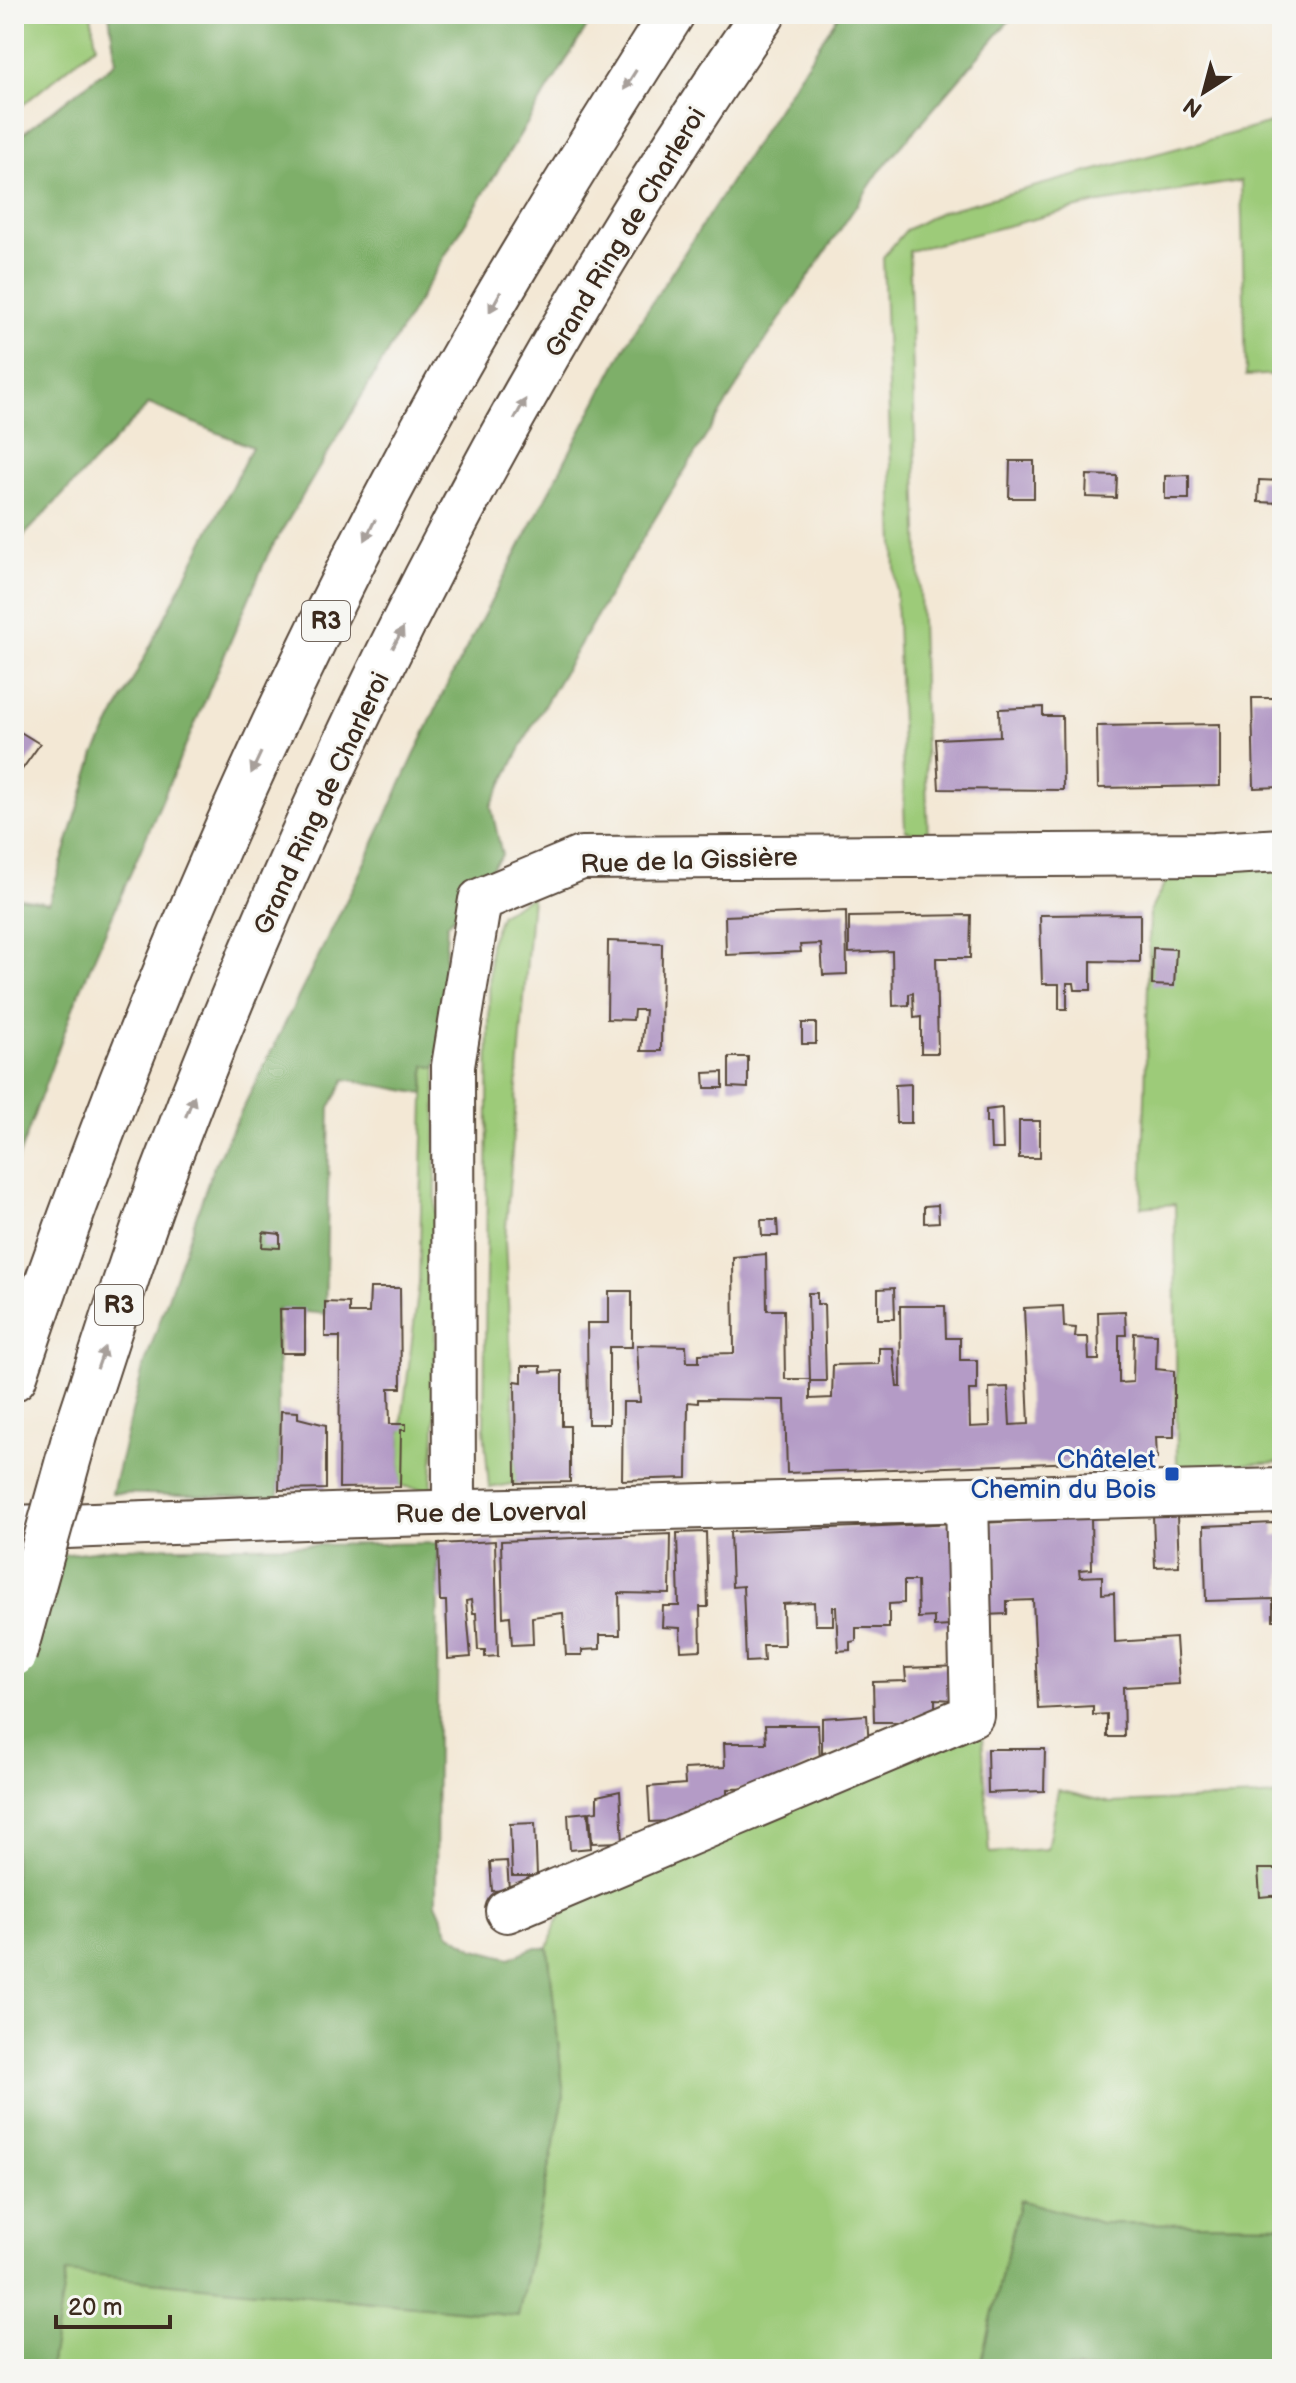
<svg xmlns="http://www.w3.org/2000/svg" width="1296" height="2383" viewBox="0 0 1296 2383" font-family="'Balsamiq Sans',sans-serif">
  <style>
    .green { fill: #9dcb79; stroke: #6c7a4c; stroke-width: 2 }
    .forest { fill: #7eaf69; stroke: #5c6c44; stroke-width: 2 }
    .building { fill: #b49bc6 }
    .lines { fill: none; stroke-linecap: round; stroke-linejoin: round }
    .street-casing { stroke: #574639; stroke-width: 46 }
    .secondary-casing { stroke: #574639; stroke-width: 48 }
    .highway-casing { stroke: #574639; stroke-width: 48 }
    .street { stroke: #fff; stroke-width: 42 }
    .secondary { stroke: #fff; stroke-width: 44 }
    .highway { stroke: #fff; stroke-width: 44 }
    .highway-bridge-casing { stroke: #574639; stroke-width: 48; stroke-linecap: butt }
    .highway-bridge { stroke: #fff; stroke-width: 44 }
    .oneway { fill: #a79f9a }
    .transit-dot { fill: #1a4fb4; stroke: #f6f6f2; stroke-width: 3 }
    .labels { text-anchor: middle; stroke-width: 6; stroke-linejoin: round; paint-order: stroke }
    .shield { fill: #f6f6f2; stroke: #73675e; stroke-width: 2 }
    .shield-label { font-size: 24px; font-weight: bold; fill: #3b2a1e }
    .street-label { font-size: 26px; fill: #3b2a1e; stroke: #f6f6f2 }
    .transit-label { font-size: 26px; fill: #164399; stroke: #f6f6f2; text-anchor: end }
  </style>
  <rect width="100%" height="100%" fill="#f6f6f2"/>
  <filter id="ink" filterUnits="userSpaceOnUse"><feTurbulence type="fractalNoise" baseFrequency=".0125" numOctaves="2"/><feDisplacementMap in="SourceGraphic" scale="16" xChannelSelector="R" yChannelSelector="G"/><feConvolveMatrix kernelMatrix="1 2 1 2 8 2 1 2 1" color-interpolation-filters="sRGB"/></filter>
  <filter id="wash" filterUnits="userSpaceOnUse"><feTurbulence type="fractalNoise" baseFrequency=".006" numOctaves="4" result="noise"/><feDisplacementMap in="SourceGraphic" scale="32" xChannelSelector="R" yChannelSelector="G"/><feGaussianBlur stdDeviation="1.8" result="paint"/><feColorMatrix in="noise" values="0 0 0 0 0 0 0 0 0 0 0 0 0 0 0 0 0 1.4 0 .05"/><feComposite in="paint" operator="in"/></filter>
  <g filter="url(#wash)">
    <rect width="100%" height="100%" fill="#f3e8d5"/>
    <path class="green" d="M14,14H91L96,45L14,112Z
      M1282,120V374L1246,376L1241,181L1093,204L909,251L928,839L905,830L883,257L906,230L940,212Z
      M1282,865V1462L1177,1468L1175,1204L1142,1207L1150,911L1172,869Z
      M532,896L505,1240L517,1483L489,1488L484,1428L490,942L501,914Z
      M425,1064L436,1068L435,1433L431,1490L399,1486L401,1429L419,1284Z
      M981,1722L990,1853L1047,1849L1058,1790L1111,1803L1282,1796V2225L1101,2223L1020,2200L979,2369H50L65,2272L518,2316L564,2097L548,1948L556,1923L575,1897Z"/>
    <path class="forest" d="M109,14H595L443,259L268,554L76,1000L14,1170V897L49,903L95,754L252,447L149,404L14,546V140L116,62Z
      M839,14H1015L879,172L760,349L633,554L531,728L491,806L502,855L447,925L441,1041L436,1068L425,1065L424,1094L345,1079L330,1108L325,1314L277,1309L279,1498L112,1493L142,1372L213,1168L358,877L446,687L633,332Z
      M438,1543L436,1903L449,1933L475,1949L510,1958L533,1948H548L564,2097L518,2316L66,2273L50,2369H14V1561L116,1548Z
      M1020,2200L1101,2223L1282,2225V2369H979Z"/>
    <g id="blocks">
      <path class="building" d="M1010,461H1034V498H1009Z
        M1087,475L1117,476L1116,498L1086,497Z
        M1189,475V499H1165V476Z
        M1259,480L1282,481V503L1258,502Z
        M1252,698H1282V787L1254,788Z
        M1043,707V716H1062L1063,790L939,789L936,739L1000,736L999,709Z
        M1220,724V786L1098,788L1097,726Z
        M14,728L40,744L21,771L14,767Z
        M846,911L847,974L823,975L821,944L800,945L801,952L726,955L725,916Z
        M1140,914V962L1091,961V990H1075L1074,983H1067V1009H1059V984H1042L1040,915Z
        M971,915L970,958H936L938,1053H921V1017L914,1018L913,993L909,994V1005L893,1006L892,951L849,953V917Z
        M608,941L662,943L661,1051H641L645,1010H634L633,1020L607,1019Z
        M1153,948L1176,949L1174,986L1152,985Z
        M802,1023H816V1044H802Z
        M729,1057H748V1088L729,1087Z
        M723,1072V1088H705L704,1073Z
        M911,1084V1123H896L895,1085Z
        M1002,1108L1003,1149H991L990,1123H986V1110Z
        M1019,1121H1040V1158H1019Z
        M938,1205L939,1222L924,1223V1206Z
        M761,1220H777L778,1236H762Z
        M263,1232L280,1234V1248L262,1247Z
        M766,1254L767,1310H784L785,1379H810V1399L832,1398L833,1365L879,1364V1348H893L897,1387H901L900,1306H945L946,1338H960V1360H977V1390H969L970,1427L990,1426L989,1388L1008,1387L1010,1425L1029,1424L1024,1308L1063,1306L1064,1327L1076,1328L1075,1337H1088L1089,1360H1099L1098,1312L1125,1311L1126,1335H1119V1383L1133,1382L1134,1333L1157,1334L1156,1369L1174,1371V1437H1156L1157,1459L787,1473L785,1400L698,1399V1403L688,1402L687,1478L622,1480L623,1402H640L637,1345L686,1346L687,1362H699V1354L734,1353L733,1257Z
        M370,1288H400L401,1388H389L390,1424H406V1430H401L400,1487L339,1488L340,1337H325V1302L349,1303V1313H369Z
        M894,1288L895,1319H878V1289Z
        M609,1291H632V1347H609V1424H588L587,1323H609Z
        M808,1293H817V1304H824L826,1381H810Z
        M280,1309H305V1353H281Z
        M522,1366H541V1372L562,1371V1426H570V1482L516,1483L515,1381L522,1382Z
        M281,1411L298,1412V1418L326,1425V1489L279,1490Z
        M1153,1515H1177L1179,1566L1155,1567Z
        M1091,1517L1092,1569L1079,1570L1080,1577L1102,1576V1594L1114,1593L1115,1642L1176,1638L1179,1684L1123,1687L1124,1737H1107V1714L1093,1715V1706L1038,1709L1033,1600L1007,1601V1614L984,1615L981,1523Z
        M959,1523L960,1590H947L950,1626L934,1627V1617L918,1618L917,1581H904V1603L889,1604V1628H856V1641L850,1642V1650L838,1651L836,1607H833V1625H815L814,1602L783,1604L784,1645H763L764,1661L746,1662L743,1586L732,1587L730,1532Z
        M1274,1523V1535H1282V1620H1273V1599L1206,1601L1204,1526Z
        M706,1532L708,1607H700L701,1650L681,1651L680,1628L662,1627L663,1606H679L677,1533Z
        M671,1534L670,1594L619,1593L620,1635H600V1649L582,1650V1655H566L563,1613L532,1617L533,1644L512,1645L510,1616L503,1617L501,1541Z
        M495,1541L498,1656L485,1657V1650H478L476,1613H473L471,1600L466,1601L471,1657L448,1659L446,1601H440L438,1544Z
        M961,1666L956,1700L935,1699V1715H916L908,1722H874L873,1682L906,1681L905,1668Z
        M867,1715L869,1747L822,1753V1718Z
        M765,1725H818L820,1760L767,1788L727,1789V1803L686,1820L650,1822L648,1787L685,1784L684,1769L725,1767L724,1743H766Z
        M987,1749H1045L1044,1791L988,1793Z
        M620,1791L623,1842L592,1843L590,1812L597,1811V1796Z
        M588,1812L591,1848L570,1850L568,1814Z
        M535,1823L537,1876H512L510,1824Z
        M507,1861L509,1890L492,1891L490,1862Z
        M1258,1869H1282V1895L1260,1897Z"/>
    </g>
  </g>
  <g filter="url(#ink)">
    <use href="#blocks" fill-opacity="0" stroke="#574639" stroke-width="2"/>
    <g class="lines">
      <defs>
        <path id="street" d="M454,1514L453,1066L480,900L581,858L1214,854L1282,850
          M507,1911L972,1715L967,1499"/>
        <path id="secondary" d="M14,1528L358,1515L1282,1491"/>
        <path id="highway" d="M14,1378C119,1067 245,762 399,473C482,315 577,164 672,14
          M76,1432C105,1346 131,1260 162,1176C316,768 515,372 763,14"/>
      </defs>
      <use href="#street" class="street-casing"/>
      <use href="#secondary" class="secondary-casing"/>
      <use href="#highway" class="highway-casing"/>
      <use href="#street" class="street"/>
      <use href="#secondary" class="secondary"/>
      <use href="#highway" class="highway"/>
      <defs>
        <path id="highway-bridge" d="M14,1654L76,1432"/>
      </defs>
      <use href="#highway-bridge" class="highway-bridge-casing"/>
      <use href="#highway-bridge" class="highway-bridge"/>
    </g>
    <defs><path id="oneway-solid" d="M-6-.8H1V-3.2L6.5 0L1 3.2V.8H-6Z" transform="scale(2)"/></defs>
    <g class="oneway">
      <use href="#oneway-solid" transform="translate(630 80) rotate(122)"/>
      <use href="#oneway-solid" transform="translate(495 302) rotate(119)"/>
      <use href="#oneway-solid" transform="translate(520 409) rotate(-61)"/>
      <use href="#oneway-solid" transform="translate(370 530) rotate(116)"/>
      <use href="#oneway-solid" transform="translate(398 638) rotate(-63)"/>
      <use href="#oneway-solid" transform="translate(256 763) rotate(115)"/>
      <use href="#oneway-solid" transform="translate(190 1106) rotate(-68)"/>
      <use href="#oneway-solid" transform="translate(101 1358) rotate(-71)"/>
    </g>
  </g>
  <rect class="transit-dot" x="1164" y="1466" width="16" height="16" rx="4"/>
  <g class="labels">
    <g class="shield">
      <rect x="302" y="601" width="48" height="40" rx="6"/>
      <rect x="95" y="1285" width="48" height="40" rx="6"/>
    </g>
    <g class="shield-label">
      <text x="326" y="629">R3</text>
      <text x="119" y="1313">R3</text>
    </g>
    <g class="street-label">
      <text transform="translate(625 232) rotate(-59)" y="9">Grand Ring de Charleroi</text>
      <text transform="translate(321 803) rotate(-65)" y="9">Grand Ring de Charleroi</text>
      <text transform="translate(689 860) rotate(-2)" y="9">Rue de la Gissière</text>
      <text transform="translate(491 1512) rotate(-1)" y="9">Rue de Loverval</text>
    </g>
    <g class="transit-label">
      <text x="1156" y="1468">Châtelet<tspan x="1156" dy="30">Chemin du Bois</tspan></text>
    </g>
  </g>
  <rect width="1296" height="2383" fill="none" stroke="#f6f6f2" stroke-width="48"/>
  <g transform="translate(1204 92) rotate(216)" stroke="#f6f6f2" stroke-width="6" paint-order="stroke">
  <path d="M0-6L14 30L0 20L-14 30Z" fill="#3b2a1e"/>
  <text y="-12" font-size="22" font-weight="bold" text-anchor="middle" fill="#3b2a1e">N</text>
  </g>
  <path d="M56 2315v12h114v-12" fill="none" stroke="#3b2a1e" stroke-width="4"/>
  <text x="68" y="2315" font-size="24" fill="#3b2a1e" stroke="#f6f6f2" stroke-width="6" paint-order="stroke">20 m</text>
</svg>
